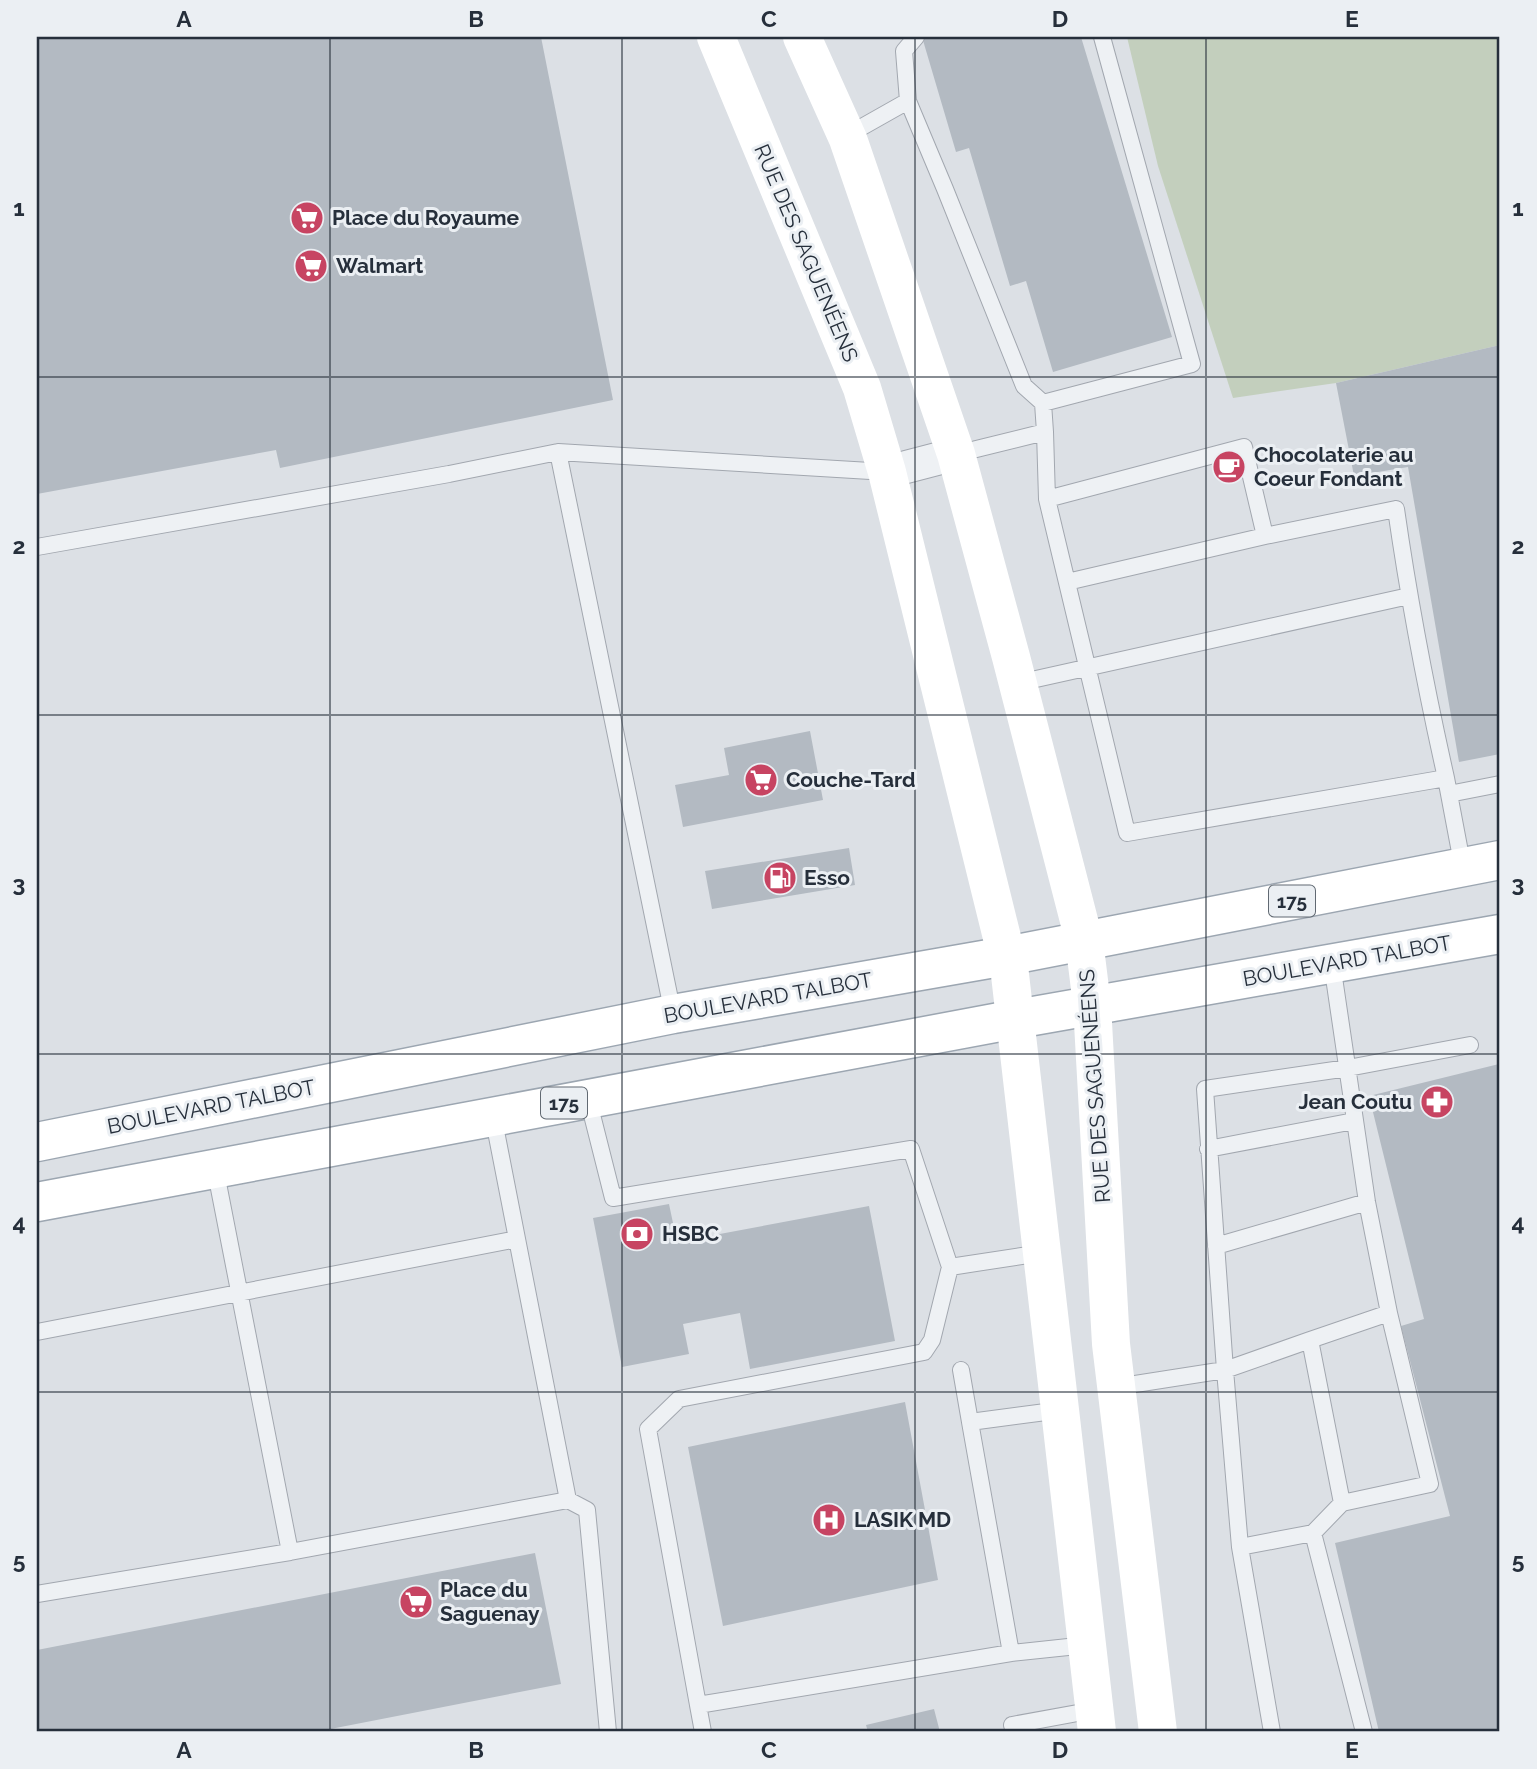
<svg xmlns="http://www.w3.org/2000/svg" width="1537" height="1769" viewBox="0 0 1537 1769" font-family="Raleway,sans-serif">
  <style>
    .green { fill: #c3cfbd }
    .building { fill: #b3bac2 }
    .lines { fill: none; stroke-linecap: round; stroke-linejoin: round }
    .lane-casing { stroke: #a2a7af; stroke-width: 18 }
    .street-casing { stroke: #a2a7af; stroke-width: 34 }
    .primary-casing { stroke: #9ca6b1; stroke-width: 41 }
    .lane { stroke: #eef1f4; stroke-width: 16 }
    .street { stroke: #eef1f4; stroke-width: 32 }
    .secondary { stroke: #fff; stroke-width: 38 }
    .primary { stroke: #fff; stroke-width: 38 }
    .grid { fill: none; stroke: #262f3b; stroke-width: 2; stroke-opacity: 0.55 }
    .labels { text-anchor: middle; stroke-width: 6; stroke-linejoin: round; paint-order: stroke }
    .shield { fill: #ebeff3; stroke: #616972; stroke-width: 2 }
    .shield-label { font-size: 19px; font-weight: bold; fill: #262f3b }
    .poi-label { font-size: 21px; font-weight: bold; fill: #262f3b; stroke: #ebeff3; text-anchor: start }
    .street-label { font-size: 21px; fill: #262f3b; stroke: #ebeff3 }
    .neatline { fill: none; stroke: #262f3b; stroke-width: 2.5 }
    .grid-label { font-size: 23px; text-anchor: middle; font-weight: bold; fill: #262f3b }
  </style>
  <rect width="100%" height="100%" fill="#dce0e5"/>
  <path class="green" d="M1127,37H1500V345L1336,383L1233,398L1158,166Z"/>
  <path class="building" d="M37,37H541L613,400L280,468L276,450L37,494Z
    M922,37H1081L1172,337L1053,372L1026,281L1010,286L969,148L956,152Z
    M1500,345V754L1459,762L1408,467L1354,476L1336,383Z
    M810,731L823,800L683,827L675,785L729,775L724,748Z
    M849,848L855,885L712,909L705,871Z
    M1499,1064L1500,1069V1732H1379L1335,1543L1450,1516L1401,1326L1424,1319L1369,1096Z
    M669,1204L677,1242L869,1206L895,1341L750,1369L740,1313L683,1324L689,1354L622,1367L593,1218Z
    M905,1402L938,1580L723,1626L688,1447Z
    M535,1553L561,1684L315,1732H37V1650Z
    M934,1709L940,1732H868L866,1725Z"/>
  <g class="lines">
    <defs>
      <path id="lane" d="M908,101L904,51L916,37
        M846,136L908,101L945,189L1024,386L1043,403
        M1045,432L1043,403L1192,364L1102,37
        M558,452L673,1014
        M956,454L1045,432L1047,499L1127,833L1446,778C1426,689 1409,600 1396,509L1265,536L1067,582
        M1047,499L1244,447L1265,536
        M37,547L449,474L558,452L887,472
        M1018,683L1409,596
        M1446,778L1463,868
        M1449,794L1500,784
        M1332,964L1367,1202L1389,1313L1310,1340L1342,1503L1430,1484L1389,1313
        M588,1099L613,1198L911,1149L950,1267
        M1208,1149L1354,1121
        M1216,1246L1367,1202
        M1041,1253L950,1267L932,1340L924,1352L679,1399L648,1429L698,1705L1011,1653L1087,1645
        M37,1332L517,1239
        M1310,1340L1225,1370L1205,1089L1348,1068L1470,1045
        M961,1370L970,1422
        M1116,1387L1225,1370L1240,1547L1272,1732
        M568,1500L587,1510L608,1732
        M1342,1503L1313,1533L1364,1732
        M1240,1547L1313,1533
        M290,1552L568,1500L493,1116
        M37,1594L290,1552L215,1168
        M1011,1653L970,1422L1061,1410
        M698,1705L703,1732
        M1014,1732L1012,1725L1094,1710"/>
      <path id="street" d="M887,472L956,454"/>
      <path id="primary" d="M37,1142L673,1014L1006,956L1500,860
        M37,1202L1016,1019L1500,934"/>
    </defs>
    <use href="#lane" class="lane-casing"/>
    <use href="#street" class="street-casing"/>
    <use href="#primary" class="primary-casing"/>
    <use href="#lane" class="lane"/>
    <use href="#street" class="street"/>
    <path class="secondary" d="M716,37L862,388L887,472L1009,966L1097,1732
      M802,37L848,139L956,454L1011,657L1084,940L1092,1005L1111,1344L1158,1732"/>
    <use href="#primary" class="primary"/>
  </g>
  <path class="grid" d="M330,37V1732M622,37V1732M915,37V1732M1206,37V1732M37,377H1500M37,715H1500M37,1054H1500M37,1392H1500"/>
  <defs>
    <symbol id="supermarket-disc" viewBox="-11 -11 22 22"><circle r="9.5" fill="#c74462" stroke="#ebeff3"/><path d="M-6-5.5h2.5l.6 2H6L4.5 2H-2.5L-4.4-4H-6ZM-1.5 3.2a1.3 1.3 0 1 0 .1 0ZM3 3.2a1.3 1.3 0 1 0 .1 0Z" fill="#fff"/></symbol>
    <symbol id="cafe-disc" viewBox="-11 -11 22 22"><circle r="9.5" fill="#c74462" stroke="#ebeff3"/><path d="M-5.5-4.5H6V0H3Q3 3.5 0 3.5H-2.5Q-5.5 3.5-5.5 0ZM3-3.2v2h1.7v-2ZM-6 4.5H4V6H-6Z" fill="#fff"/></symbol>
    <symbol id="fuel-disc" viewBox="-11 -11 22 22"><circle r="9.5" fill="#c74462" stroke="#ebeff3"/><path d="M-5.5-6h7V0h2V4h1.3V-2.5L3-4.5l.8-.8L6-3V5H2.5V1h-1V6h-7ZM-4.2-4.7v3.2H.2V-4.7Z" fill="#fff"/></symbol>
    <symbol id="pharmacy-disc" viewBox="-11 -11 22 22"><circle r="9.5" fill="#c74462" stroke="#ebeff3"/><path d="M-2-6h4v4h4v4h-4v4h-4v-4h-4v-4h4Z" fill="#fff"/></symbol>
    <symbol id="bank-disc" viewBox="-11 -11 22 22"><circle r="9.5" fill="#c74462" stroke="#ebeff3"/><path d="M-6-4H6V4H-6ZM0-2.3a2.3 2.3 0 1 0 0 4.6a2.3 2.3 0 1 0 0-4.6Z" fill="#fff"/></symbol>
    <symbol id="hospital-disc" viewBox="-11 -11 22 22"><circle r="9.5" fill="#c74462" stroke="#ebeff3"/><path d="M-5-5h3v3.5h4V-5h3V5h-3V1.5h-4V5h-3Z" fill="#fff"/></symbol>
  </defs>
  <g fill-rule="evenodd">
    <use href="#supermarket-disc" x="288" y="199" width="38" height="38"/>
    <use href="#supermarket-disc" x="292" y="247" width="38" height="38"/>
    <use href="#cafe-disc" x="1210" y="448" width="38" height="38"/>
    <use href="#supermarket-disc" x="742" y="761" width="38" height="38"/>
    <use href="#fuel-disc" x="761" y="859" width="38" height="38"/>
    <use href="#pharmacy-disc" x="1418" y="1083" width="38" height="38"/>
    <use href="#bank-disc" x="618" y="1215" width="38" height="38"/>
    <use href="#hospital-disc" x="810" y="1501" width="38" height="38"/>
    <use href="#supermarket-disc" x="397" y="1583" width="38" height="38"/>
  </g>
  <g class="labels">
    <g class="shield">
      <rect x="1269" y="885.5" width="46" height="31" rx="5"/>
      <rect x="541" y="1087.5" width="46" height="31" rx="5"/>
    </g>
    <g class="shield-label">
      <text x="1292" y="908">175</text>
      <text x="564" y="1110">175</text>
    </g>
    <g class="poi-label">
      <text x="332" y="225">Place du Royaume</text>
      <text x="336" y="273">Walmart</text>
      <text x="1254" y="462">Chocolaterie au<tspan x="1254" dy="24">Coeur Fondant</tspan></text>
      <text x="786" y="787">Couche-Tard</text>
      <text x="804" y="885">Esso</text>
      <text x="1412" y="1109" text-anchor="end">Jean Coutu</text>
      <text x="662" y="1241">HSBC</text>
      <text x="854" y="1527">LASIK MD</text>
      <text x="440" y="1597">Place du<tspan x="440" dy="24">Saguenay</tspan></text>
    </g>
    <g class="street-label">
      <text transform="translate(806 253) rotate(67)" y="7">RUE DES SAGUENÉENS</text>
      <text transform="translate(1347 961) rotate(-10)" y="7">BOULEVARD TALBOT</text>
      <text transform="translate(768 998) rotate(-10)" y="7">BOULEVARD TALBOT</text>
      <text transform="translate(1095 1086) rotate(-94)" y="7">RUE DES SAGUENÉENS</text>
      <text transform="translate(211 1107) rotate(-11)" y="7">BOULEVARD TALBOT</text>
    </g>
  </g>
  <rect width="1537" height="1769" fill="none" stroke="#ebeff3" stroke-width="77"/>
  <rect x="38" y="38" width="1460" height="1692" class="neatline"/>
  <g class="grid-label">
    <text x="184" y="27">A</text>
    <text x="476" y="27">B</text>
    <text x="769" y="27">C</text>
    <text x="1060" y="27">D</text>
    <text x="1352" y="27">E</text>
    <text x="19" y="216">1</text>
    <text x="1518" y="216">1</text>
    <text x="19" y="554">2</text>
    <text x="1518" y="554">2</text>
    <text x="19" y="892">3</text>
    <text x="1518" y="892">3</text>
    <text x="19" y="1231">4</text>
    <text x="1518" y="1231">4</text>
    <text x="19" y="1569">5</text>
    <text x="1518" y="1569">5</text>
    <text x="184" y="1758">A</text>
    <text x="476" y="1758">B</text>
    <text x="769" y="1758">C</text>
    <text x="1060" y="1758">D</text>
    <text x="1352" y="1758">E</text>
  </g>
</svg>
